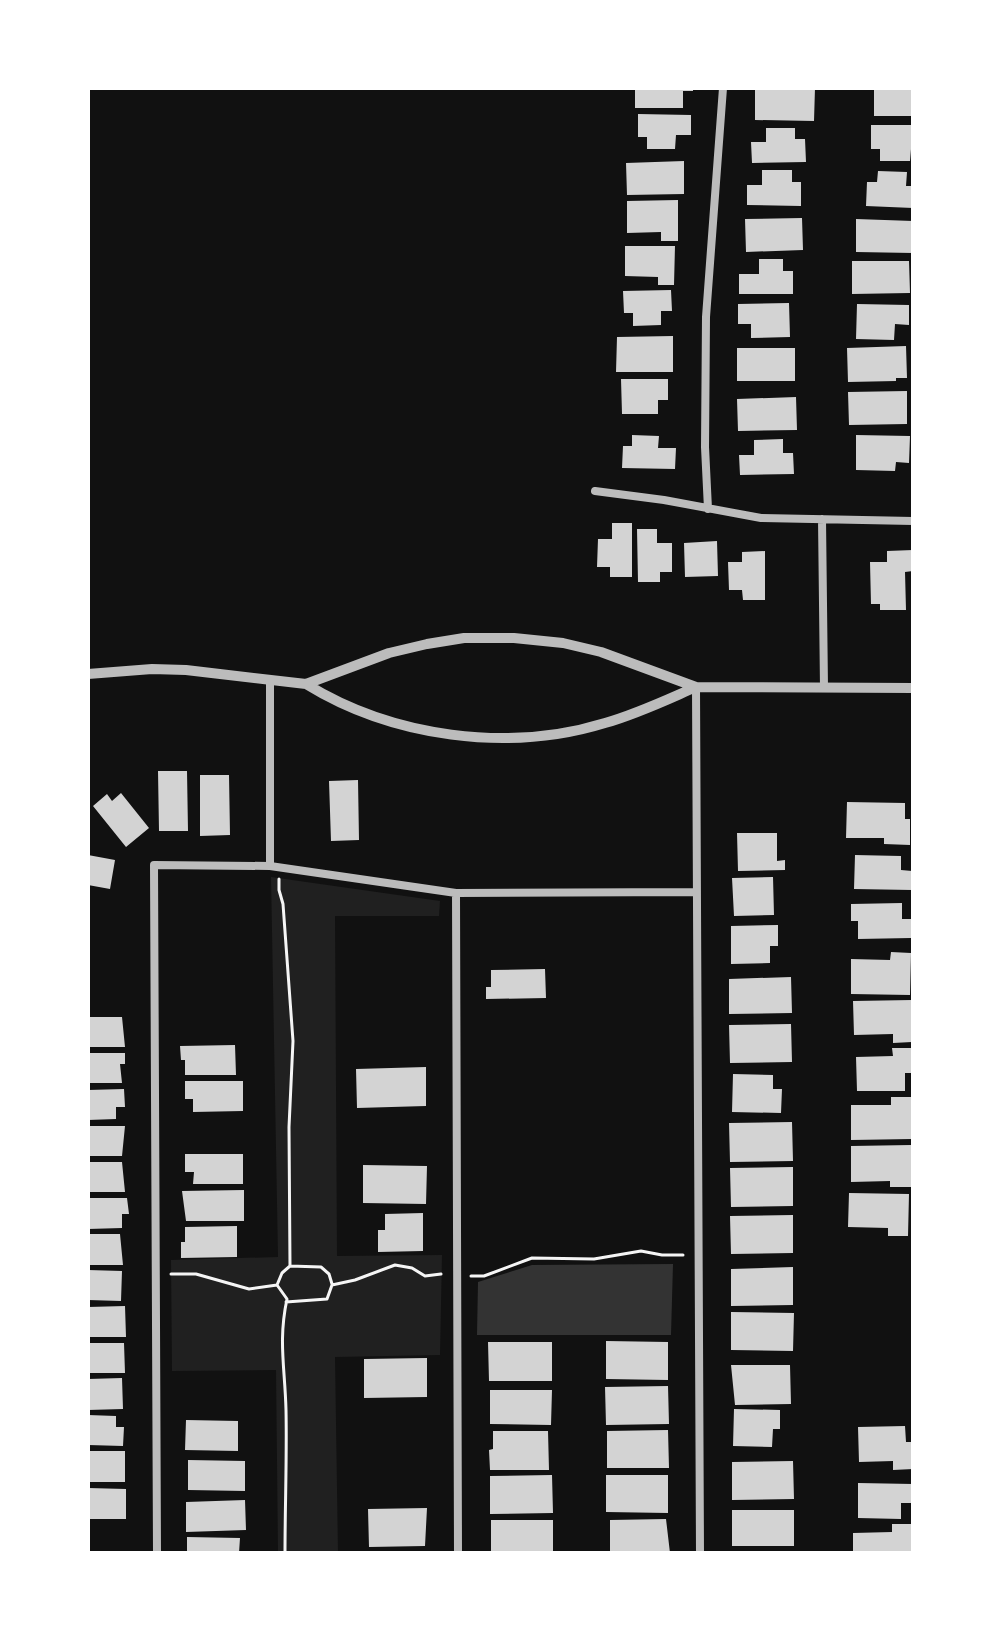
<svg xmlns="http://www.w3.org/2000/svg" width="1001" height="1641" viewBox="0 0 1001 1641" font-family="'Varela Round',sans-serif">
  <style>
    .green { fill: #202020 }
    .water { fill: #333 }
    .building { fill: #d3d3d3 }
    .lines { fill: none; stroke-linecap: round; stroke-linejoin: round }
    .path { stroke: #f5f5f5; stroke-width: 3 }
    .minor { stroke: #bcbcbc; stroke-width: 8 }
    .tertiary { stroke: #bcbcbc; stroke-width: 10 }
  </style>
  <rect width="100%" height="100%" fill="#111"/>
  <path class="green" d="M271,877L440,901L439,916H335L337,1256L442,1255L440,1355L335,1357L338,1553H278L276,1370L172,1371L171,1260L278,1257Z"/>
  <path class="water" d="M673,1264L671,1335H477L478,1282L532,1265Z"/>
  <path class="building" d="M635,88H693V91H683V108H635Z
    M755,88H815L814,121L755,120Z
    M874,88H913L911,116H874Z
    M638,114L691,115V135H676L675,149H647V137H638Z
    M871,125H913L910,161H880V149H871Z
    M766,128H795V139H805L806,162L752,163L751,142H766Z
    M684,161V194L627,195L626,163Z
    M762,170H792V182H801V206L747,205V185H762Z
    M878,171L907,172L906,186H913V208L866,206L867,182H877Z
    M678,200V241H661V232L627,233V201Z
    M802,218L803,250L746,252L745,219Z
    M856,219L913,221V253L856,252Z
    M625,246H675L674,285H658V277L625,276Z
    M759,259H783V271H793V294H739V274H759Z
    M852,261H909L910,293L852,294Z
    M671,290L672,311H661V325L633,326V313H624L623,291Z
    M789,303L790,337L751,338V324H738V304Z
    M857,304L909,305V325L895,324L894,340L856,339Z
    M673,336V372H616L617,337Z
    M906,346L907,378H896V381L848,382L847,348Z
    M737,348H795V381H737Z
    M621,379H668V400H658V414H622Z
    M907,391V424L849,425L848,392Z
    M796,397L797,430L738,431L737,399Z
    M632,435L659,436L658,448H676L675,469L622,468L623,446H632Z
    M856,435L910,436L909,463L896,462L895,471L856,470Z
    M783,439V453H793L794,474L740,475L739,455H754V440Z
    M612,523H632V577H610V567H597L598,539H612Z
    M637,529H657V543H672V572H660V582H638Z
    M717,541L718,576L685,577L684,543Z
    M913,550V571L905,572L906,610H880V604H871L870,562H887V551Z
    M765,551V600H743L742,590H729L728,562H742V552Z
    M158,771H187L188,831H159Z
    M200,775H229L230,835L200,836Z
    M358,780L359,840L331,841L329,781Z
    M121,793L149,828L126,847L93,806L107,794L112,801Z
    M847,802L905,803V819H910V845L884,844V838H846Z
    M737,833H777V861L785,860V870L738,871Z
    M88,855L115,860L110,889L88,885Z
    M855,855L901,856V870L912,871V890L854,889Z
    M773,877L774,915L734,916L732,878Z
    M902,903V919H911V938L858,939V921H851V904Z
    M778,925V946H770V963L731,964V926Z
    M891,952L911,953L910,995L851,994V959L890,960Z
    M545,969L546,998L486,999V987H491V970Z
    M791,977L792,1013L729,1014V979Z
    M912,1000V1042L893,1043V1034L854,1035L853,1001Z
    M88,1017H122L125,1047H88Z
    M791,1024L792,1062L730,1063L729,1025Z
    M235,1045L236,1075H185V1060H181L180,1046Z
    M892,1048H912V1073H905V1091H857L856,1057L893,1056Z
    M88,1053H125V1064H120L122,1083H88Z
    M426,1067V1106L357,1108L356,1069Z
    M733,1074L773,1075V1089H782L781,1113L732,1112Z
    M185,1081H243V1111L193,1112V1099H185Z
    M124,1089L125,1107H116V1119L88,1120V1090Z
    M891,1097H911L912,1139L851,1140V1105H891Z
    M792,1122L793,1161L730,1162L729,1123Z
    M88,1126H125L122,1156H88Z
    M911,1145L912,1187H890V1181L851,1182V1146Z
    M185,1154H243V1184H193L194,1172H185Z
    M88,1162H122L125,1192H88Z
    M363,1165L427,1166L426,1204L363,1203Z
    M793,1167V1206L731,1207L730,1168Z
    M244,1190V1221H186L182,1191Z
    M849,1193L909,1194L908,1236H888V1228L848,1227Z
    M88,1198H127L129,1214H122V1228L88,1229Z
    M423,1213V1251L378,1252V1230H385V1214Z
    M793,1215V1253L731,1254L730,1216Z
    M237,1226V1257L181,1258V1242H185V1227Z
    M88,1234H120L123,1265H88Z
    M793,1267V1305L731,1306V1269Z
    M88,1270L122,1271L121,1301L88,1300Z
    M125,1306L126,1337H88V1307Z
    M731,1312L794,1313L793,1351L731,1350Z
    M606,1341L668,1342V1380L606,1379Z
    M488,1342H552V1381H489Z
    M88,1343H124L125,1373H88Z
    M427,1358V1397L364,1398V1359Z
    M731,1365H790L791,1404L735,1405Z
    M122,1378L123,1409L88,1410V1379Z
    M668,1386L669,1424L606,1425L605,1387Z
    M490,1390H552L551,1425L490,1424Z
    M734,1409L780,1410V1429H773L772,1447L733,1446Z
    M88,1415L116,1416V1427H124L123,1446L88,1445Z
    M186,1420L238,1421V1451L185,1450Z
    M905,1426L906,1442H913V1469L893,1470V1461L859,1462L858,1427Z
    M668,1430L669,1468H607V1431Z
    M493,1431H548L549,1470H490L489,1450L493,1449Z
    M88,1451H125V1482H88Z
    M188,1460L245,1461V1491L188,1490Z
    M793,1461L794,1499L732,1500V1462Z
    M552,1475L553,1513L490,1514V1476Z
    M606,1475H668V1513L606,1512Z
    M858,1483L913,1484V1503H901V1519L858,1518Z
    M88,1488L126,1489V1519H88Z
    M245,1500L246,1530L186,1532V1502Z
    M427,1508L425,1546L369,1547L368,1509Z
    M732,1510H794V1546H732Z
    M666,1519L670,1553H610V1520Z
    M491,1520H553V1553H491Z
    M892,1524H913V1553H853V1533L892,1532Z
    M187,1537L240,1538L239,1553H187Z"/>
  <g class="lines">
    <path class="path" d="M279,879V890L283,904L293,1041L289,1127L290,1266
      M171,1274H196L249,1289L277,1285L287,1299C278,1341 285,1368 286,1410C287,1457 285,1505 285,1553
      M471,1276H484L532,1258L594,1259L641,1251L662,1255H683
      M277,1285L282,1273L290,1266L321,1267L329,1274L332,1284
      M286,1302L327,1299L332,1285L355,1280L395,1265L412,1268L425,1276L441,1274"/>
    <path class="minor" d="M595,491L664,500L761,518L913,521
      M708,509L705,447L706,317L723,88
      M822,519L824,688
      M270,681V866
      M696,687L700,1553
      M456,893L458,1553
      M157,1553L154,865L270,866L456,893L696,892"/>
    <path class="tertiary" d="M88,674L152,669L186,670L306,684L389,653L427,644L464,638H514L563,643L601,652L696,687L913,688
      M306,684C392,737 508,753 605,723C637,714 666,700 696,687"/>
  </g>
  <rect width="1001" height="1641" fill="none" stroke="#ffffff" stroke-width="180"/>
</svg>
